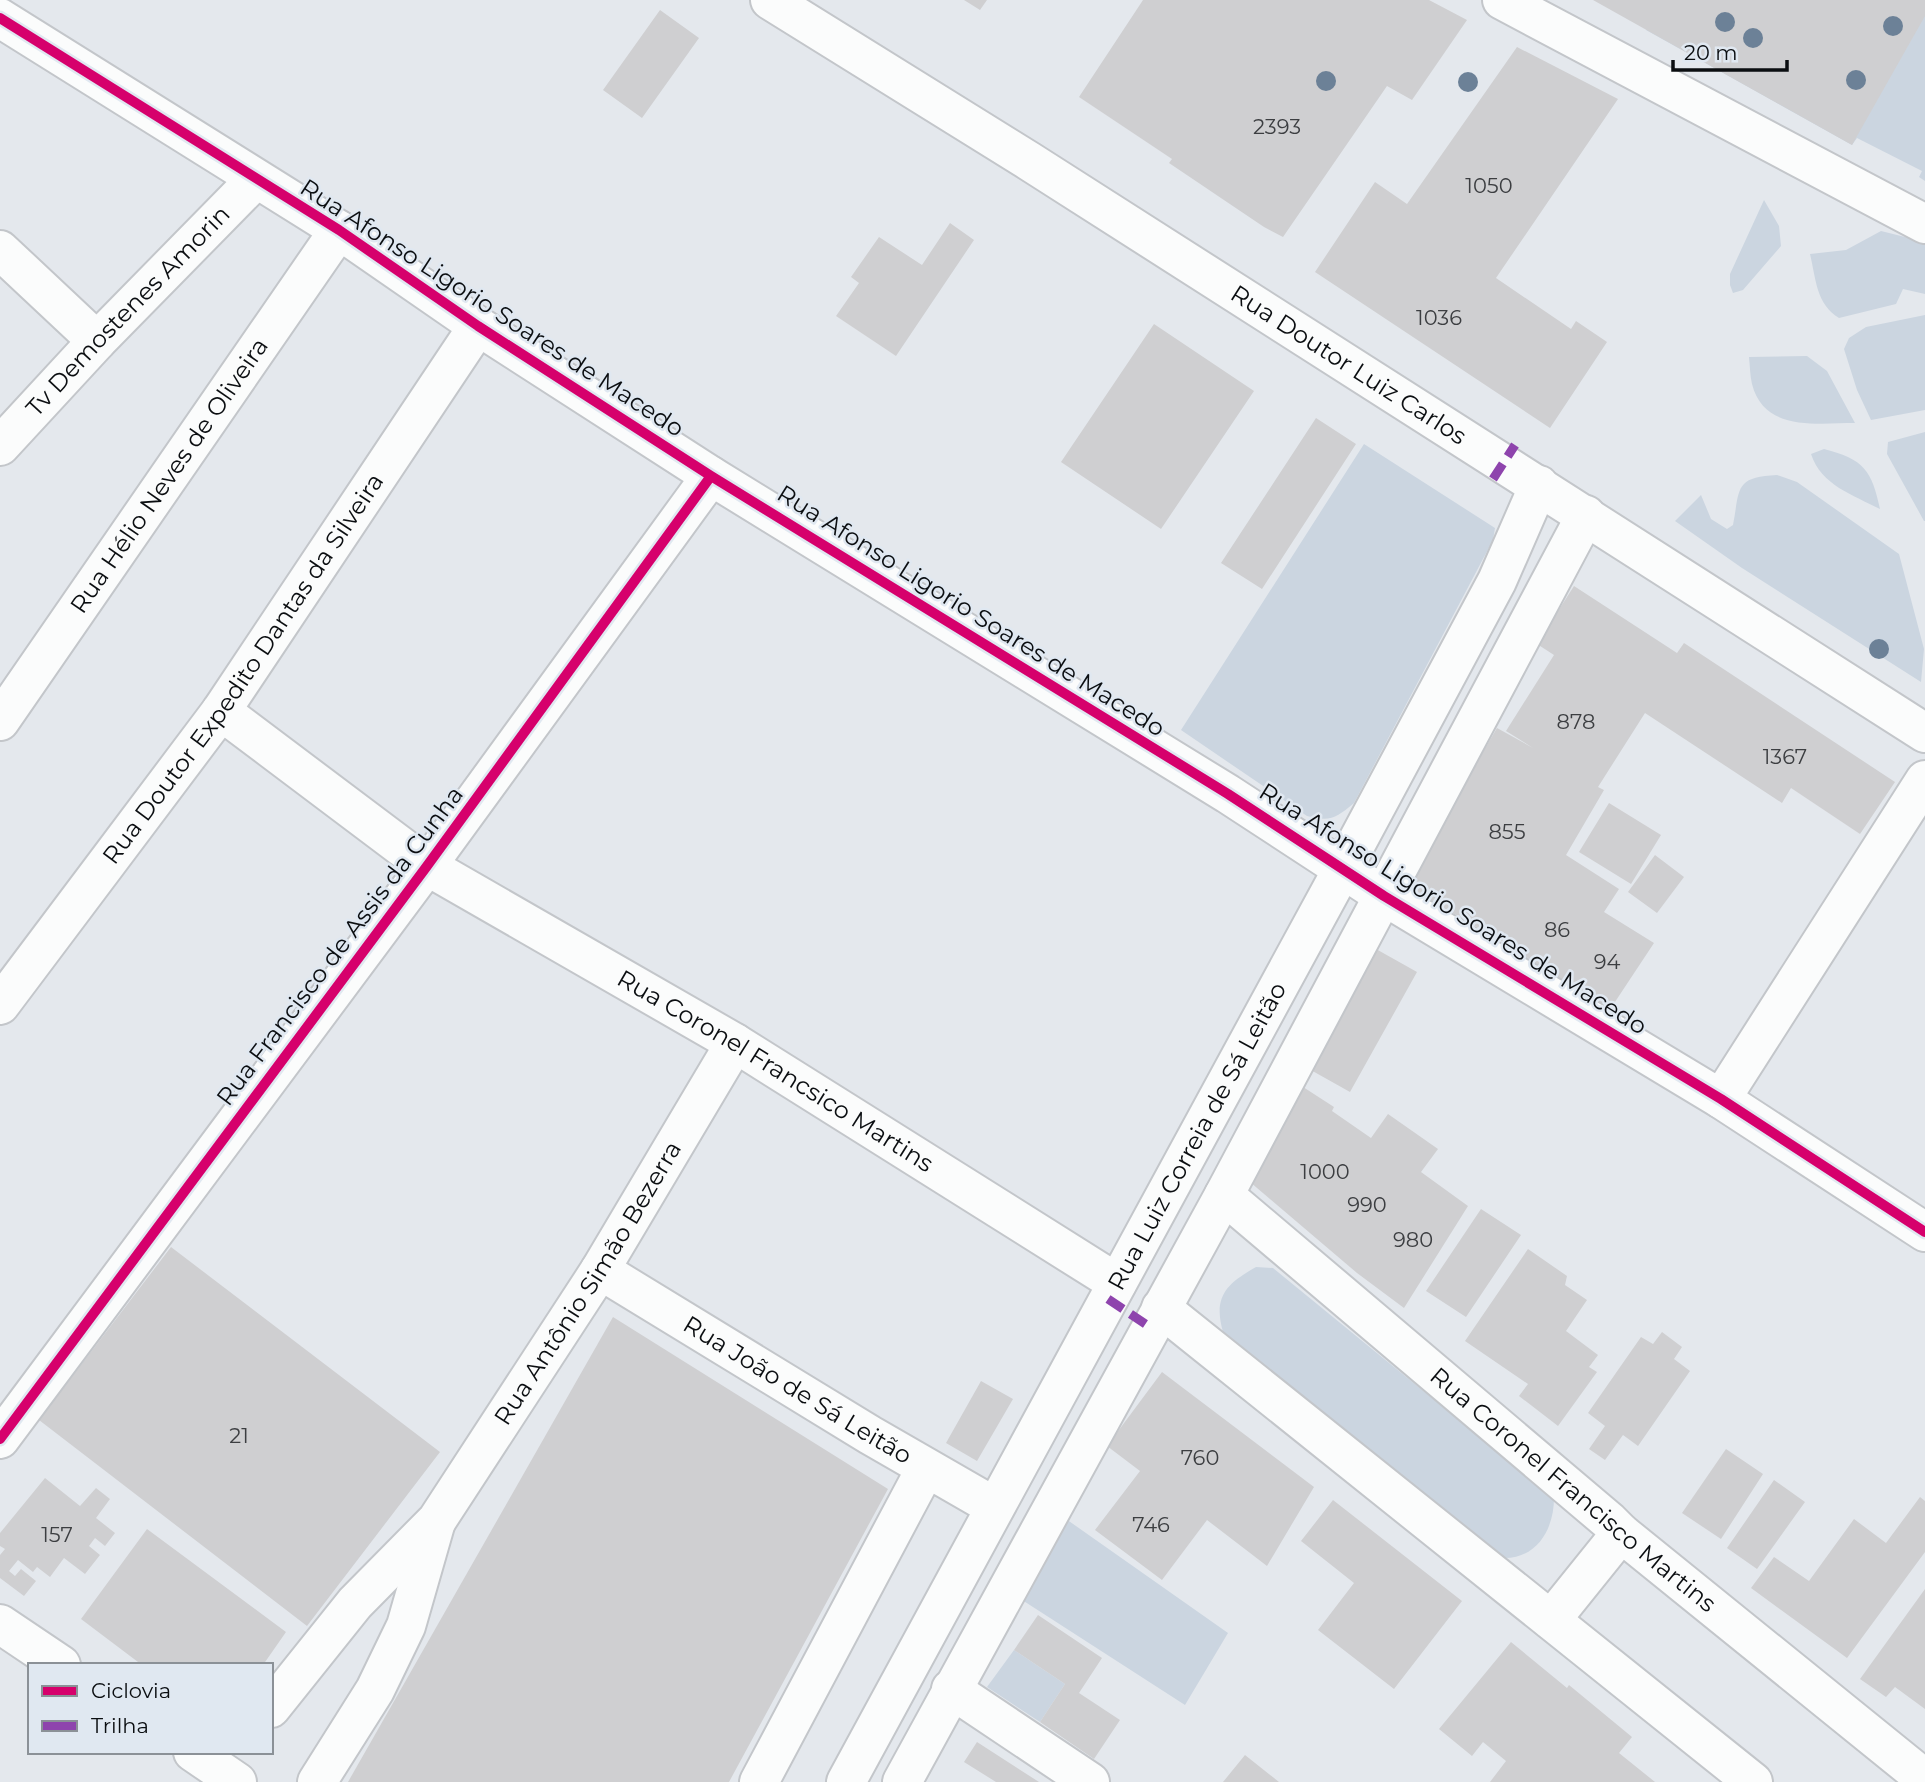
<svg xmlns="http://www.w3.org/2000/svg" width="1925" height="1782" viewBox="0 0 1925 1782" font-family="Montserrat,sans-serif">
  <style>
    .green { fill: #cbd5e0 }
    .building { fill: #cfcfd1 }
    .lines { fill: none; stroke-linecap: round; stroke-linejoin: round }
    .minor-casing { stroke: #c3c6ca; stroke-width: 42 }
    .major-casing { stroke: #c3c6ca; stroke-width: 42 }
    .minor { stroke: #fbfcfc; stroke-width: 38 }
    .major { stroke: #fbfcfc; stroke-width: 38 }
    .quiet { stroke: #8e44ad; stroke-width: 9; stroke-dasharray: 18 9; stroke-linecap: butt }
    .cycleway-casing { stroke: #e0e8f1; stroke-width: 15 }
    .cycleway { stroke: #d6006c; stroke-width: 10 }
    .tree { fill: #6c8197 }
    .labels { text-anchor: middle; stroke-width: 5; stroke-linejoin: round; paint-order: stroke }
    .number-label { font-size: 21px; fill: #3c3e41 }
    .street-label { font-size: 24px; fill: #0b0e11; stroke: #e0e8f1 }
  </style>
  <rect width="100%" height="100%" fill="#e4e8ed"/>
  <path class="green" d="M1663,0H1925V181L1919,177L1922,171L1857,138L1852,145L1646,30Z
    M1764,200L1779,226L1781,246L1743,290L1733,293L1730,285V274Z
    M1881,231L1925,242V294L1903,289L1896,304L1839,318C1816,304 1816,279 1810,254L1846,250Z
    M1925,315V410L1871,420L1857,390L1844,349L1849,338L1866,327Z
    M1807,356L1827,371L1855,423C1817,423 1764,432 1752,384C1750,376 1750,366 1749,357Z
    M1925,432V521H1924L1887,454L1888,442Z
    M1364,444L1495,528L1493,540L1354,803C1336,818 1331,822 1307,816L1181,730Z
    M1824,449C1864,459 1872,471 1880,509C1853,495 1821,485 1811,454Z
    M1777,475L1797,482L1899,554L1924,649L1921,682L1742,568L1675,521L1701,495L1711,519L1727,529L1733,525C1740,489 1734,477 1777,475Z
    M1256,1267L1273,1268L1554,1498C1554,1529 1537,1559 1503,1558L1223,1332C1213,1297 1226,1284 1256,1267Z
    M1066,1519L1228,1633L1185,1705L1019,1598Z
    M1014,1650L1065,1684L1040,1722L987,1687Z"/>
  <path class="building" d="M964,0H987L980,10Z
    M1143,0H1429L1467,20L1412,100L1387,86L1283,237L1264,227L1169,163L1172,159L1079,97Z
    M1593,0H1925V16L1852,145Z
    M660,10L699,38L642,118L603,90Z
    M1517,47L1618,99L1496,278L1571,329L1576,321L1607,342L1550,428L1315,272L1375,182L1407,204Z
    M950,223L974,240L896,356L836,316L859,283L851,277L879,237L922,265Z
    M1154,324L1254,391L1161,529L1061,462Z
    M1316,418L1356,444L1262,589L1221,563Z
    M1574,586L1677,653L1684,643L1895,782L1860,834L1791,788L1782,803L1645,713L1598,787L1604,790L1566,855L1619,889L1604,912L1654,943L1609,1011L1511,947L1405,885L1497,728L1533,748L1506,731L1554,655L1537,644Z
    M1609,803L1661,835L1631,884L1579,852Z
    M1655,855L1684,877L1657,913L1628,892Z
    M1376,949L1417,972L1350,1092L1309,1069Z
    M1300,1085L1334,1107L1332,1111L1371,1138L1388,1114L1438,1149L1421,1172L1468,1206L1404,1308L1357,1273L1250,1182Z
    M1481,1209L1521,1235L1466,1317L1426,1291Z
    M171,1247L440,1452L307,1626L39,1420Z
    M1528,1249L1567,1276L1565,1285L1587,1300L1566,1331L1598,1355L1589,1367L1597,1372L1558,1426L1519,1396L1528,1384L1465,1341Z
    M613,1317L888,1489L729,1782H348Z
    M1662,1332L1682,1347L1674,1359L1690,1371L1638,1446L1623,1435L1605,1460L1589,1449L1605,1426L1588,1413L1641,1337L1653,1344Z
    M1162,1372L1314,1487L1267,1566L1207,1520L1162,1580L1095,1530L1140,1471L1107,1446Z
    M981,1381L1013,1399L977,1461L946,1443Z
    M1726,1449L1763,1474L1721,1539L1682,1513Z
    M45,1478L80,1506L96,1488L110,1499L96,1518L115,1533L105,1546L95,1538L89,1546L100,1555L85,1574L64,1558L50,1577L37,1567L33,1572L18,1560L9,1571L15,1576L21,1569L36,1581L24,1596L0,1578V1555L5,1549L0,1546V1533Z
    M1774,1480L1805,1502L1757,1569L1727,1548Z
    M1920,1497L1925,1501V1552L1847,1658L1751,1588L1774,1557L1809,1581L1854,1519L1886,1543Z
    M1333,1500L1462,1601L1394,1689L1318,1630L1354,1583L1301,1541Z
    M147,1529L286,1632L263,1665H142L81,1619Z
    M1925,1589V1709L1895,1687L1886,1697L1860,1679Z
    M1038,1615L1102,1658L1079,1693L1120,1720L1094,1759L1040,1722L1065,1684L1014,1650Z
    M1511,1642L1567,1688L1569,1685L1632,1737L1619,1753L1655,1782H1490L1506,1761L1483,1742L1472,1756L1439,1729Z
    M977,1742L1039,1782H996L964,1762Z
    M1245,1755L1279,1782H1223Z"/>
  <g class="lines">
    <defs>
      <g id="minor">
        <path d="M1502,0L1925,224"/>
        <path d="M0,18L339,230L478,326L711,476L1228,794L1384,896L1721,1099L1925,1232"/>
        <path d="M0,250L97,341"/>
        <path id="s1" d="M0,446L97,341L256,179"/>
        <path id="s2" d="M221,711L427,866L735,1043L1117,1283"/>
        <path id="s3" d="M0,721L339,230"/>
        <path id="s4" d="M0,1005L221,711L478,326"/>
        <path d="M1721,1099L1925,780"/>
        <path id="s5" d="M1224,1195L1609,1521L1621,1533L1925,1779"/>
        <path id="s6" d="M600,1270L870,1435L995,1507"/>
        <path d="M1161,1308L1753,1782"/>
        <path d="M0,1439L427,866L711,476"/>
        <path d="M1551,1620L1621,1533"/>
        <path d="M0,1624L61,1665"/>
        <path d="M951,1689L1090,1782"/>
        <path id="s7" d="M271,1708L355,1603L437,1520L600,1270L735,1043"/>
        <path d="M193,1752L237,1782"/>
        <path d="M317,1782L375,1690L406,1626L435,1525"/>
        <path d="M759,1782L926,1468"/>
      </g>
      <g id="major">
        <path id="s8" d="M770,0L1029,161L1925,733"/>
        <path id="s9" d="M846,1782L1342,870L1497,581L1539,485"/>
        <path d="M902,1782L1224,1195L1586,515"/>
      </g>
    </defs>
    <use href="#minor" class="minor-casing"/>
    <use href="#major" class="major-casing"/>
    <use href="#minor" class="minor"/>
    <use href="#major" class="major"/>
    <path class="quiet" d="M1493,479L1515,445
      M1108,1299L1150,1327"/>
    <defs>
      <path id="cycleway" d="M0,18L339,230L478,326L711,476L1228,794L1384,896L1721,1099L1925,1232
        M0,1439L427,866L711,476"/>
    </defs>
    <use href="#cycleway" class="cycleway-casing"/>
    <use href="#cycleway" class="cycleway"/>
  </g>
  <g class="tree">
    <circle cx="1725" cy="22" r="10"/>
    <circle cx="1893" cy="26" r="10"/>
    <circle cx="1753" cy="38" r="10"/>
    <circle cx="1856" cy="80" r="10"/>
    <circle cx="1326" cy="81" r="10"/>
    <circle cx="1468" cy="82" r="10"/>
    <circle cx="1879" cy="649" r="10"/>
  </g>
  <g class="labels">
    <g class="number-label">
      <text x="1277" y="134">2393</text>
      <text x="1489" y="193">1050</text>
      <text x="1439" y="325">1036</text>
      <text x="1576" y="729">878</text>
      <text x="1785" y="764">1367</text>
      <text x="1507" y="839">855</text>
      <text x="1557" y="937">86</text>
      <text x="1607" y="969">94</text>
      <text x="1325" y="1179">1000</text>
      <text x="1367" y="1212">990</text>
      <text x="1413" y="1247">980</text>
      <text x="239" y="1443">21</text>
      <text x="1200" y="1465">760</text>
      <text x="1151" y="1532">746</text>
      <text x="57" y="1542">157</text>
    </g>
    <g class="street-label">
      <text transform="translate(492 308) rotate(33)" y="8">Rua Afonso Ligorio Soares de Macedo</text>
      <text dy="8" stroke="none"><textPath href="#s1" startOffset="186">Tv Demostenes Amorin</textPath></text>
      <text dy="8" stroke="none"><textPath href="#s8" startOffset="684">Rua Doutor Luiz Carlos</textPath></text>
      <text dy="8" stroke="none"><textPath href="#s3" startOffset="298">Rua Hélio Neves de Oliveira</textPath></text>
      <text transform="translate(971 611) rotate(32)" y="8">Rua Afonso Ligorio Soares de Macedo</text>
      <text dy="8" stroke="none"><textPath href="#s4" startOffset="415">Rua Doutor Expedito Dantas da Silveira</textPath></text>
      <text transform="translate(1453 909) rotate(32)" y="8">Rua Afonso Ligorio Soares de Macedo</text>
      <text transform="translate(340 946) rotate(-53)" y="8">Rua Francisco de Assis da Cunha</text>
      <text dy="8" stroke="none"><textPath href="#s2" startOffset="662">Rua Coronel Francsico Martins</textPath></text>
      <text dy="8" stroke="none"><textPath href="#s9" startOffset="735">Rua Luiz Correia de Sá Leitão</textPath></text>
      <text dy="8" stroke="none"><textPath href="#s7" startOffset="532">Rua Antônio Simão Bezerra</textPath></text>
      <text dy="8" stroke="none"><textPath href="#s6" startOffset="231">Rua João de Sá Leitão</textPath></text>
      <text dy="8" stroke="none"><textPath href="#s5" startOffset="457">Rua Coronel Francisco Martins</textPath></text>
    </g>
  </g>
  <rect x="28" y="1663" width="245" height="91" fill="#e0e8f1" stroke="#8b9197" stroke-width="2"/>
  <rect x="42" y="1686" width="35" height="10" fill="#d6006c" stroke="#8b9197" stroke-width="2"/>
  <text x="91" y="1698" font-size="21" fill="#0b0e11">Ciclovia</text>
  <rect x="42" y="1721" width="35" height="10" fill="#8e44ad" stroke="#8b9197" stroke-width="2"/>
  <text x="91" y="1733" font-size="21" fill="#0b0e11">Trilha</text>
  <path d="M1673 60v10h114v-10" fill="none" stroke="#0b0e11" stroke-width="3.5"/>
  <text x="1684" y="60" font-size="21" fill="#0b0e11" stroke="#e0e8f1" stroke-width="5" paint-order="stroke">20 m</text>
</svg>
